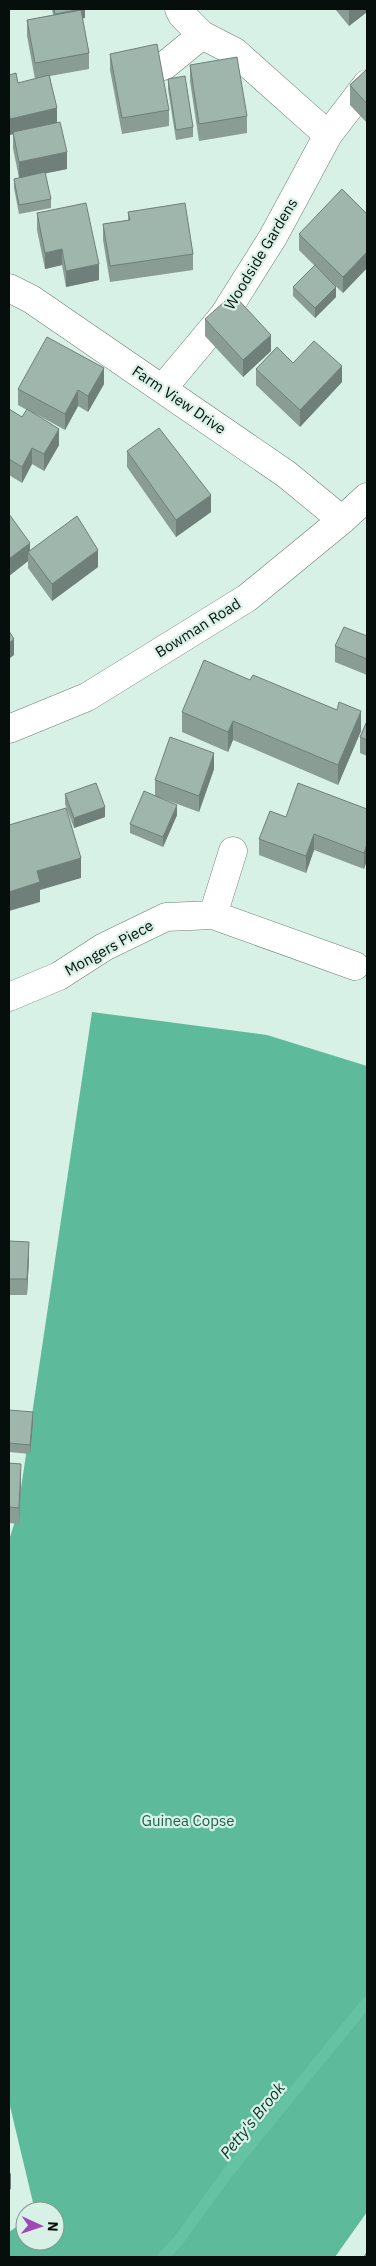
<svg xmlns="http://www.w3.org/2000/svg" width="376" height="2266" viewBox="0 0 376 2266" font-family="'IBM Plex Sans',sans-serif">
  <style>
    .forest { fill: #5dbb9b }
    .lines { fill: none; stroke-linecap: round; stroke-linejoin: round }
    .stream { stroke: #65c2a3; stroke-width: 11 }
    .minor-casing { stroke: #697f76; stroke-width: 29 }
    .minor { stroke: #fff; stroke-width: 28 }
    .wall { fill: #899d95 }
    .shaded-wall { fill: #6f7f79 }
    .building { fill: #9fb6ad; stroke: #6f7f79 }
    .labels { text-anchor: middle; stroke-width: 4.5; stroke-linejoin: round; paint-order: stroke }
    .street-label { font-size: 15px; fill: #070f0c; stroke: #d8f1e7 }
    .park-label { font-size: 15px; fill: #19624d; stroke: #d8f1e7 }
    .water-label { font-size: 16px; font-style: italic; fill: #063225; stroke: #d8f1e7 }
  </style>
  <rect width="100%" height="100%" fill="#d8f1e7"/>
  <path class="forest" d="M92,1012L267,1035L367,1066V2212L335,2257H9V2232L25,2221V2241H55V2211H35L9,2102V1540L17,1515Z"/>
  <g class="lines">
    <path class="stream" d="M163,2257L178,2241L226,2175L367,2002"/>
    <defs>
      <path id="minor" d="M179,9L182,15L202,35L235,52L328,135
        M164,66L202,35
        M9,288L31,299L286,474L342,520
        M163,388L224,315L273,237L328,135L367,84
        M9,729L87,697L247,598L342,520L367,497
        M213,915L233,851
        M9,997L59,976L104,947L166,917L213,915L355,966"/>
    </defs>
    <use href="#minor" class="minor-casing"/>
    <use href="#minor" class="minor"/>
  </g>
  <path class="wall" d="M52,9H85V18H82L89,53V69L50,76L57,123L67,169L45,173L51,199V208L19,214L14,188V179L19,178L13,148V134L10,135L9,128V75L18,83L35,79L27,36V20L53,15Z
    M241,9H267V10H241Z
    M335,9H367V12L349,26Z
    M110,54L169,110V126L122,134L110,70Z
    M190,65L247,116V133L199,141L190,81Z
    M367,69V123L350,105V85Z
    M168,79L193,127V137L176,140L168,89Z
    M128,212L193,254V270L110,282L103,240V224L128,220Z
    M37,213L99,280L66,287L62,265L45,269L37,230Z
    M367,214V268L343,293L327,278L336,297L315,318L293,296V287L315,266L299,250V234Z
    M205,319L271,351L243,377L205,336Z
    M293,363L342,382L300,427L256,385V369Z
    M104,384L88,412L78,406L65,430L34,413L59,445L44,471L32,464L22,483L9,475V409L22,417L27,410L18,405V389Z
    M127,451L211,512L176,537L127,467Z
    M9,514L30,550L98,567L52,601L28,568V561L9,576Z
    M367,634V675L335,662V646L367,636Z
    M182,712L361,731L338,785L233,740L228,752L182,732Z
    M367,721V756L360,753V737Z
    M214,769L199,812L161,798L177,815L163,847L130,833V824L155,796V780Z
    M65,794L105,817L74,828L65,804Z
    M367,809V860L364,869L314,850L306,873L259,855V839L286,817Z
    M9,1241L29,1258L27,1295H9Z
    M9,1410L33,1422L30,1454L9,1452Z
    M9,1463L21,1480L19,1524L9,1523Z"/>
  <path class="shaded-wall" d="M82,9H85V18L55,24V14Z
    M351,9H367V12L349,26V10Z
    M57,108V124L10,135V119Z
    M67,152V169L19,179V162Z
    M62,249V265L45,269V253Z
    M367,252V268L343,293V277Z
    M99,264V280L66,287V271Z
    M336,287V297L315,318V308Z
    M271,335V351L243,377V360Z
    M342,366V382L300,427V410Z
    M104,368V384L88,412V396Z
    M78,390V406L65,430V414Z
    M59,429V445L44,471V454Z
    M32,448V464L22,483V467Z
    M211,495V512L176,537V520Z
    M30,543V555L28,552V561L9,576V559Z
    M98,550V567L52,601V584Z
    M14,639V655L9,659V643Z
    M361,711V731L338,785V765Z
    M233,721V740L228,752V732Z
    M214,753V769L199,812V796Z
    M177,805V815L163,847V837Z
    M105,807V817L74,828V818Z
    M314,834V850L306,873V856Z
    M367,844V860L364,869V853Z
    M81,858V878L40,890V902L9,911V892L37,871Z
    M29,1242V1258L27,1295V1279Z
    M33,1412V1422L30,1454V1445Z
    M21,1464V1480L19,1524V1508Z
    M11,2173V2189L9,2190V2174Z"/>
  <path class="building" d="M54,9H82L55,14Z
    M81,10L89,53L35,63L27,20Z
    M157,44L169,110L122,118L110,54Z
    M237,57L247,116L199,124L190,65Z
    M367,69V104L350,85Z
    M16,73L18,83L49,75L57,108L10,119L9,112V75Z
    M185,76L193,127L176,130L168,79Z
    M60,122L67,152L19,162L13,132Z
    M45,172L51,199L19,205L14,179Z
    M342,189L367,214V252L343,277L299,234Z
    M86,203L99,264L66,271L62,249L45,253L37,213Z
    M185,203L193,254L110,266L103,224L130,220L128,212Z
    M315,265L336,287L315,308L293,287Z
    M233,294L271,335L243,360L205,319Z
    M47,337L104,368L88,396L78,390L65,414L18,389Z
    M314,341L342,366L300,410L256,369L277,347L293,363Z
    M9,409L22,417L27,409L59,429L44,454L32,448L22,467L9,459Z
    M159,428L211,495L176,520L127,451Z
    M9,514L30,543L9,559Z
    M77,516L98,550L52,584L28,552Z
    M344,627L367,636V634V659L335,646Z
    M9,631L14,639L9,643Z
    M204,660L250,680L253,675L337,710L339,702L361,711L338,765L233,721L228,732L182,712Z
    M367,721V740L360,737Z
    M170,737L214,753L199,796L155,780Z
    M96,783L105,807L74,818L65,794Z
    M298,783L367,809V844L364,853L314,834L306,856L259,839L270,811L286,817Z
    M144,791L177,805L163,837L130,824Z
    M66,808L81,858L37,871L40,882L9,892V825Z
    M9,1241L29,1242L27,1279H9Z
    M9,1410L33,1412L30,1445L9,1443Z
    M9,1463L21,1464L19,1508L9,1507Z
    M367,2252V2257H364Z"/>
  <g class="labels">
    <g class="street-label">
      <text transform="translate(261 254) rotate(-59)" y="5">Woodside Gardens</text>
      <text transform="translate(179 400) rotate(34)" y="5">Farm View Drive</text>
      <text transform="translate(198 628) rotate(-32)" y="5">Bowman Road</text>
      <text transform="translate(109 948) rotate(-29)" y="5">Mongers Piece</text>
    </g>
    <g class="park-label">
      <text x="188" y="1826">Guinea Copse</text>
    </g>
    <g class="water-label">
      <text transform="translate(252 2120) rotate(-51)" y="6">Petty's Brook</text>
    </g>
  </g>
  <rect width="376" height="2266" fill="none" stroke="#070f0c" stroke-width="20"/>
  <g transform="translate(40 2226) rotate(93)"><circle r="24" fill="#d8f1e7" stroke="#84978f"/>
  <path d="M0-4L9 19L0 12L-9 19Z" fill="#a049b6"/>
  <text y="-8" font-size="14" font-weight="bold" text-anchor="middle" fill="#070f0c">N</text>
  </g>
</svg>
